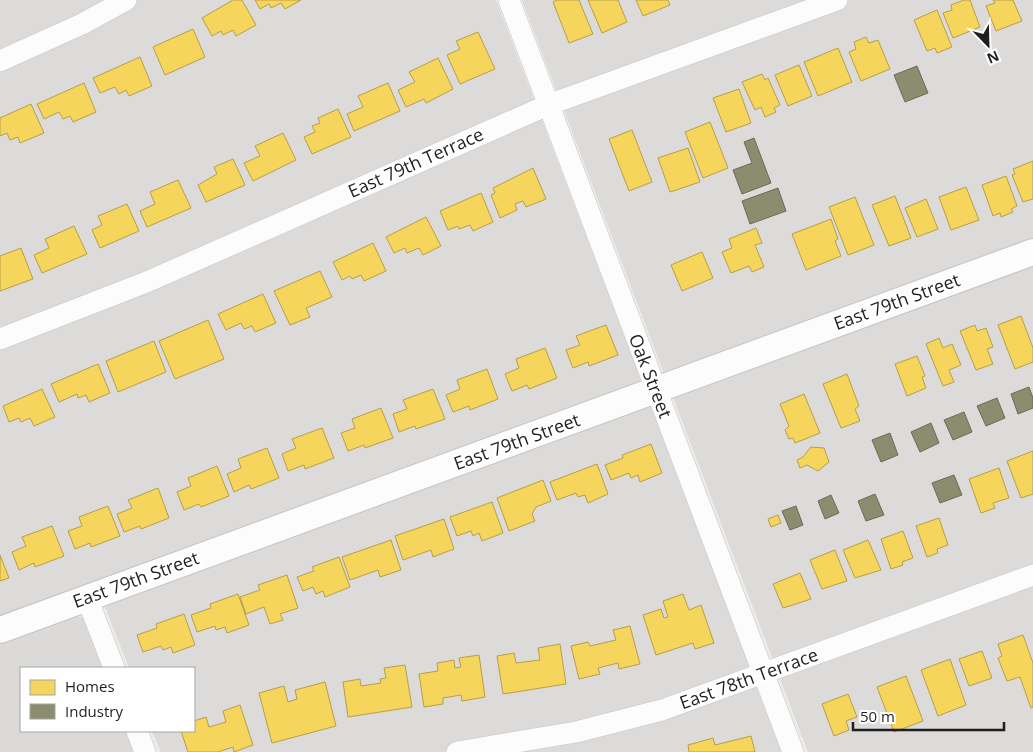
<svg xmlns="http://www.w3.org/2000/svg" width="1033" height="752" viewBox="0 0 1033 752" font-family="'Open Sans',sans-serif">
  <style>
    .residential { fill: #dcdbd9 }
    .religious { fill: #dbdad9 }
    .homes { fill: #f6d55c; stroke: #b69e4a }
    .industry { fill: #8c8c6e; stroke: #6b6b56 }
    .lines { fill: none; stroke-linecap: round; stroke-linejoin: round }
    .minor-casing { stroke: #c4c3c2; stroke-width: 22 }
    .tertiary-casing { stroke: #c4c3c2; stroke-width: 28 }
    .minor { stroke: #fcfcfc; stroke-width: 21 }
    .tertiary { stroke: #fcfcfc; stroke-width: 26 }
    .labels { text-anchor: middle; stroke-width: 5; stroke-linejoin: round; paint-order: stroke }
    .street-label { font-size: 18px; fill: #1f1f1f; stroke: #fff }
  </style>
  <rect width="100%" height="100%" fill="#edebe8"/>
  <path class="residential" d="M0,0H496L783,752H161L152,731H194V668H129L95,581L0,616Z
    M522,0H1033V752H808Z"/>
  <path class="religious" d="M73,615L84,618L103,668H21V731H126L134,752H0V642Z"/>
  <path class="homes" d="M233,0H242L256,25L236,36L233,30L223,35L221,31L212,36L202,18Z
    M255,0H301L285,9L281,3L271,8L269,4L260,9Z
    M557,0H579L593,34L569,43L553,2Z
    M588,0H618L627,22L602,33Z
    M636,0H668L670,5L643,16Z
    M964,0H970L980,27L953,38L943,13L952,10L951,5Z
    M993,0H1013L1022,21L996,31L986,6L995,3Z
    M937,10L952,47L937,53L935,48L927,51L914,20Z
    M193,29L205,57L165,75L153,47Z
    M478,32L495,69L460,84L447,55L460,49L456,41Z
    M866,37L869,43L878,40L890,69L861,81L849,52L856,49L854,42Z
    M838,48L852,82L818,96L804,62Z
    M140,57L152,86L129,96L126,90L119,94L115,87L100,93L93,78Z
    M438,58L453,89L426,103L424,99L406,107L398,90L415,82L409,72Z
    M799,65L812,96L788,106L775,75Z
    M762,74L765,80L768,78L780,105L774,108L776,112L765,117L761,107L755,110L742,82Z
    M84,83L96,112L73,122L70,116L63,119L59,112L44,119L37,104Z
    M388,83L400,111L354,131L347,114L363,107L358,96Z
    M739,89L751,123L726,132L713,98Z
    M31,104L44,133L20,143L18,137L10,140L7,133L0,136V118Z
    M338,109L351,137L312,154L304,137L315,132L312,126L320,123L318,118Z
    M710,122L728,168L703,178L685,132Z
    M632,130L652,182L629,191L609,139Z
    M283,133L296,160L253,181L244,163L260,156L255,146Z
    M688,148L700,182L670,192L658,158Z
    M233,159L245,185L206,202L198,185L217,174L214,167Z
    M1033,161V199L1023,202L1012,175L1015,174L1013,169Z
    M533,168L546,199L526,207L523,201L515,204L517,210L500,218L491,195L495,193L493,188Z
    M1006,176L1017,206L1011,209L1013,212L1001,217L1000,213L993,216L982,185Z
    M178,180L191,208L147,227L140,211L155,204L150,192Z
    M966,187L979,220L951,230L939,197Z
    M481,193L493,222L473,231L470,225L459,229L458,226L448,230L440,211Z
    M895,196L911,238L889,246L872,205Z
    M855,197L874,245L848,255L829,207Z
    M926,199L938,229L917,237L905,208Z
    M127,204L139,231L100,248L92,230L102,225L98,216Z
    M426,217L441,246L423,255L419,248L407,253L405,248L394,253L386,237Z
    M831,219L838,239L835,241L841,256L806,270L792,234Z
    M74,226L87,254L42,273L34,255L49,248L45,239Z
    M756,228L762,243L755,245L764,267L752,272L749,266L731,273L722,252L732,248L729,239Z
    M373,243L386,271L364,281L361,275L352,279L350,276L342,280L333,262Z
    M21,248L33,279L0,291V256Z
    M702,252L713,278L682,291L671,265Z
    M320,271L332,297L306,308L310,317L290,325L274,291Z
    M263,294L276,323L255,332L252,326L244,329L241,323L226,330L218,314Z
    M1021,316L1033,348V362L1015,369L998,325Z
    M208,320L224,359L175,379L159,341Z
    M606,325L618,355L589,366L588,362L573,368L566,350L580,345L576,336Z
    M975,325L977,331L986,328L993,347L987,349L993,364L976,370L960,331Z
    M939,338L943,348L952,344L961,365L949,370L954,382L943,386L926,344Z
    M154,341L166,372L118,392L106,361Z
    M545,348L557,378L529,389L527,385L512,391L505,374L519,368L516,359Z
    M917,356L925,376L922,377L926,388L907,396L895,364Z
    M98,364L110,393L89,402L86,395L78,398L77,394L59,402L51,384Z
    M487,369L498,399L470,410L469,406L453,412L446,395L460,389L457,380Z
    M847,374L859,406L855,409L860,421L841,428L823,384Z
    M42,389L55,417L34,426L30,418L21,422L19,418L9,422L3,406Z
    M433,389L445,419L416,429L415,426L399,432L393,414L407,409L403,400Z
    M804,394L820,433L795,443L793,438L789,439L785,430L789,426L780,404Z
    M381,408L393,438L365,448L364,445L348,451L341,433L355,428L352,419Z
    M322,428L334,458L305,469L304,465L288,471L282,454L296,448L292,439Z
    M651,444L662,473L640,482L638,475L631,478L629,473L611,480L605,465L623,458L622,455Z
    M811,447L824,448L829,462L818,471L807,465L800,468L797,460L803,457Z
    M267,448L279,478L251,489L249,485L234,492L227,474L241,468L238,459Z
    M1033,451V494L1021,498L1007,461Z
    M597,464L608,494L588,503L585,495L578,497L576,493L557,500L550,482Z
    M217,466L229,496L201,507L199,504L184,510L177,492L191,486L188,478Z
    M999,468L1009,498L993,503L995,508L981,513L969,479Z
    M543,480L551,501L536,507L532,514L535,521L509,531L497,498Z
    M158,488L169,518L141,529L140,526L124,532L117,514L132,508L128,500Z
    M492,502L503,533L482,541L479,533L473,536L471,531L457,536L450,517Z
    M108,506L120,536L91,547L90,543L75,549L68,531L82,526L79,517Z
    M778,515L781,523L771,527L768,519Z
    M939,518L948,545L937,549L938,553L927,557L916,526Z
    M444,519L454,549L433,557L431,550L403,560L395,536Z
    M52,526L64,556L35,567L34,563L19,570L12,552L26,546L22,537Z
    M903,531L913,558L902,562L903,565L891,569L881,539Z
    M391,540L401,570L380,577L378,570L350,580L342,557Z
    M868,540L881,570L855,578L843,550Z
    M835,550L847,581L822,589L810,560Z
    M0,555L9,578L0,581Z
    M339,557L350,587L325,597L323,591L316,594L313,587L303,591L297,577L314,571L312,567Z
    M800,573L811,599L783,608L773,584Z
    M287,575L298,608L280,614L283,620L270,624L264,607L246,614L240,597L260,590L258,585Z
    M238,594L249,625L227,633L225,627L216,630L215,626L197,632L191,615L211,608L210,604Z
    M683,594L689,610L701,605L714,643L695,649L693,643L656,655L643,615L661,609L664,618L668,617L663,601Z
    M184,614L195,645L173,653L171,647L163,650L161,646L143,652L137,635L157,628L156,624Z
    M630,626L640,664L619,669L618,663L598,668L600,674L579,679L571,646L588,642L590,646L616,640L613,630Z
    M1023,635L1033,663V707L1031,708L1020,677L1007,681L998,658L1002,656L998,644Z
    M560,644L566,684L503,694L497,656L514,653L516,663L540,660L538,648Z
    M982,651L992,678L969,686L959,659Z
    M479,655L485,697L462,701L461,695L443,698V704L424,707L419,674L438,671L437,663L454,660L455,668L461,667L459,658Z
    M950,659L966,705L938,716L921,670Z
    M405,665L412,707L348,717L343,682L360,679L361,686L381,683L380,679L386,678L384,668Z
    M906,676L923,721L894,732L877,687Z
    M325,682L336,726L272,743L259,693L284,686L288,702L297,699L295,690Z
    M848,694L857,717L846,721L849,730L834,736L822,704Z
    M240,705L253,745L234,752L233,747L218,752H188L181,731H194V721L206,717L209,727L226,722L223,711Z
    M751,736L755,752H689L688,745L713,738L715,745Z"/>
  <path class="industry" d="M917,66L928,93L905,102L894,75Z
    M754,138L771,183L742,194L733,170L752,163L744,142Z
    M778,188L786,211L750,224L742,201Z
    M1029,387L1033,398V408L1018,414L1011,394Z
    M997,398L1005,418L986,426L977,406Z
    M964,412L972,432L953,440L944,420Z
    M931,423L939,443L920,452L911,432Z
    M890,433L898,455L881,462L872,440Z
    M954,475L962,495L940,503L932,483Z
    M875,494L884,515L866,521L858,501Z
    M831,495L839,513L825,519L818,501Z
    M796,506L803,525L790,530L782,511Z"/>
  <g class="lines">
    <defs>
      <path id="minor" d="M509,0L793,752
        M0,61L82,24L126,0
        M0,339L149,281L548,105L837,0
        M87,598L114,668
        M137,731L145,752
        M457,752L576,732L662,710L1033,575"/>
      <path id="tertiary" d="M0,630L1033,252"/>
    </defs>
    <use href="#minor" class="minor-casing"/>
    <use href="#tertiary" class="tertiary-casing"/>
    <use href="#minor" class="minor"/>
    <use href="#tertiary" class="tertiary"/>
  </g>
  <g class="labels">
    <g class="street-label">
      <text transform="translate(416 163) rotate(-24)" y="6">East 79th Terrace</text>
      <text transform="translate(897 302) rotate(-20)" y="6">East 79th Street</text>
      <text transform="translate(650 376) rotate(69)" y="6">Oak Street</text>
      <text transform="translate(517 442) rotate(-20)" y="6">East 79th Street</text>
      <text transform="translate(136 580) rotate(-20)" y="6">East 79th Street</text>
      <text transform="translate(749 679) rotate(-20)" y="6">East 78th Terrace</text>
    </g>
  </g>
  <rect x="20" y="667" width="175" height="65" fill="#ffffff" stroke="#a5a5a5"/>
  <rect x="30" y="680" width="25" height="15" fill="#f6d55c" stroke="#a5a5a5"/>
  <text x="65" y="692" font-size="15" fill="#1f1f1f">Homes</text>
  <rect x="30" y="704" width="25" height="15" fill="#8c8c6e" stroke="#a5a5a5"/>
  <text x="65" y="717" font-size="15" fill="#1f1f1f">Industry</text>
  <g transform="translate(988 45) rotate(157)" stroke="#ffffff" stroke-width="4" paint-order="stroke">
  <path d="M0-4L9 19L0 12L-9 19Z" fill="#1f1f1f"/>
  <text y="-8" font-size="14" font-weight="bold" text-anchor="middle" fill="#1f1f1f">N</text>
  </g>
  <path d="M853 722v8h151v-8" fill="none" stroke="#1f1f1f" stroke-width="2.5"/>
  <text x="860" y="722" font-size="15" fill="#1f1f1f" stroke="#ffffff" stroke-width="4" paint-order="stroke">50 m</text>
</svg>
